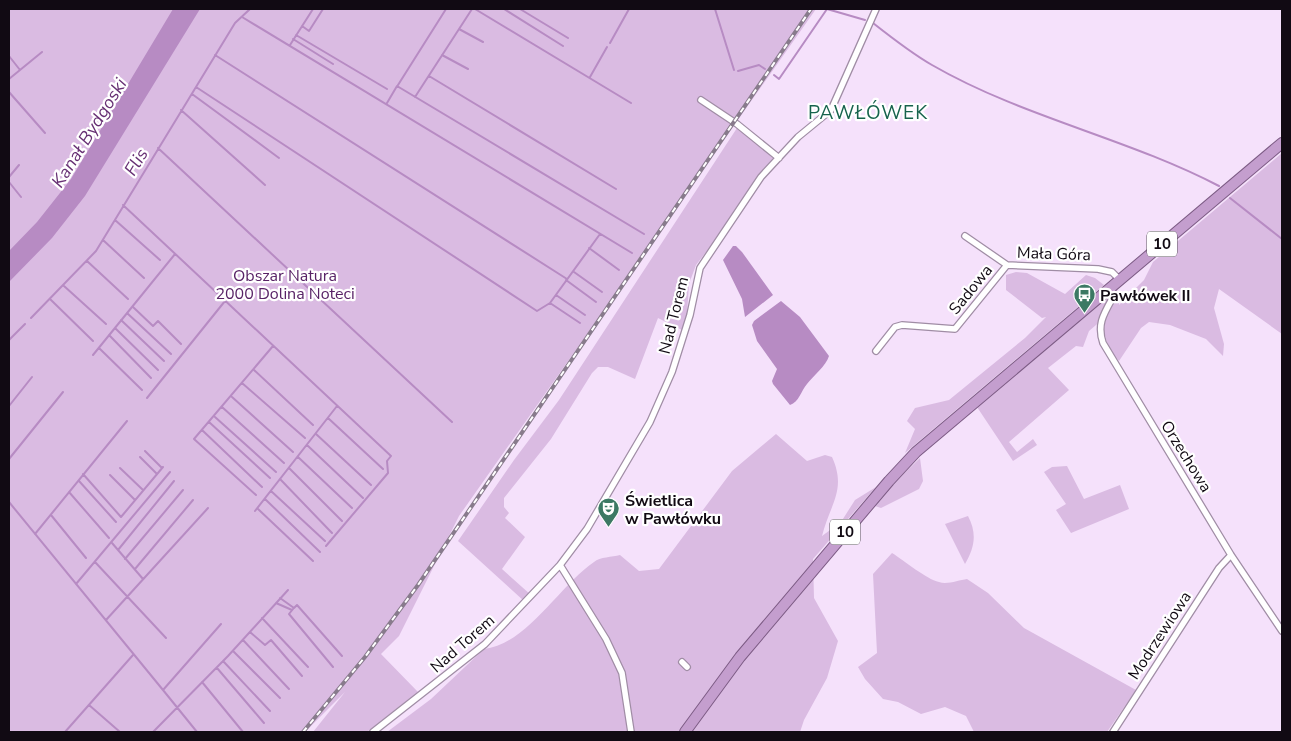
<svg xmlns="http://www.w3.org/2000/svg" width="1291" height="741" viewBox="0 0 1291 741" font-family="'Nunito Sans',sans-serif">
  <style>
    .green { fill: #dabbe2 }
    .water { fill: #b78bc3 }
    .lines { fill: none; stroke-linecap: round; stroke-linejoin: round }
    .stream { stroke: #b78bc3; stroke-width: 2 }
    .minor-casing { stroke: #a08da5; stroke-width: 8 }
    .trunk-casing { stroke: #7c5b84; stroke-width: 12 }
    .minor { stroke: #fff; stroke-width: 5.5 }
    .trunk { stroke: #c49ece; stroke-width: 10 }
    .rail-casing { stroke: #887b8c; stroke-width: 4 }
    .rail { stroke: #fff; stroke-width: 2; stroke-dasharray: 5.5; stroke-linecap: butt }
    .labels { text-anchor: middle; stroke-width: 4.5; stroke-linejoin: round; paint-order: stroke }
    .shield { fill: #fff; stroke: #58545a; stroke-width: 1 }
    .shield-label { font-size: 15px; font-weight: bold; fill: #110a13 }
    .street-label { font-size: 16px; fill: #110a13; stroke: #fff }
    .park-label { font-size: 16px; fill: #582266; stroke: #fff }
    .poi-label { font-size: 16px; font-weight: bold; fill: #110a13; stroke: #fff; text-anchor: start }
    .water-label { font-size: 18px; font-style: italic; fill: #673074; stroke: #fff }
    .quarter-label { font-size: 19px; letter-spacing: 1px; fill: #17634d; stroke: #fff }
  </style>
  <rect width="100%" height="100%" fill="#f5e1fb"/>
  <path class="green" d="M9,9H816L459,516L399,636L381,654L418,692L367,732H313L345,692L305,732H9Z
    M737,128L775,159L763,170L733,217L696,265L689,284L687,314L682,330L658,318L635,379L608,367H598L592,373L551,439L504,498V507L509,513L505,518L525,537L502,569L531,595L524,601L458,541L514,460L559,400Z
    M1282,153V334L1219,289L1214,308L1224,344L1223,356L1206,339L1170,325L1149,322L1141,328L1119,361C1108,348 1103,336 1103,319L1089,331L1083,347L1076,346L1048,368L1069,390L1009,442L1017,452L1033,439L1037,445L1013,461L977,407L1117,289L1119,305L1144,280L1153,262Z
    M1016,272L1027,273L1065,294L1086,275L1095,278L1104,285L905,453L915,429L907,421L915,408L949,400L1025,338L1046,317L1042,318L1006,290V275Z
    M776,434L807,461L825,455L832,457C847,490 830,504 822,536L841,522L855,500L876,487L813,559L814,598L838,641L827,678L804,720L800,732H387L431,699L484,649C526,645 560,585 594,562C600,557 612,557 620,555L639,571L659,569L732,471Z
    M920,458L923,481L919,489L881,508L875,506L891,486Z
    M1067,466L1084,499L1120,485L1129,509L1071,533L1056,510L1066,504L1044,472L1052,467Z
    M968,516C977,533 975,547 965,564L945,524Z
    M892,553C905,561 926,579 939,582C947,585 959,580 967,579L988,593L1024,628L1136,690L1107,732H974L966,716L945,707L921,714L898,702L883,699L865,679L858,667L877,653L873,574Z"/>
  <path class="water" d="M173,9H200L85,196L52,238L9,282V251L37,222L71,179Z
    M733,246H736L742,252L773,295L745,317L742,299L723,260Z
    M781,301L800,317L829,356C826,366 813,376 807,384C801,391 799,402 790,405L773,384L772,381L777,369L757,341L752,325L754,321Z"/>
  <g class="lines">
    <path class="stream" d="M475,9L631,103
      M504,9L563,46
      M520,9L568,38
      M715,9L734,70
      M242,17L632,253
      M873,23C892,38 911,53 932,65C1022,117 1127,138 1219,186
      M302,26L309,31L323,9
      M459,29L483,42
      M296,35L387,89
      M293,39L333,64
      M610,43L629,9
      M290,45L313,9
      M215,55L567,279
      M442,55L468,69
      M9,56L20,70
      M738,71L759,65L765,69
      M774,75L779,79L827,9L865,20
      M429,76L616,189
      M590,77L607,47
      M9,79L42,52
      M398,85L446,9
      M196,87L537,311L550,303L600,234
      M9,92L45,133
      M192,94L279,158
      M415,97L472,9
      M387,103L397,86L644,234
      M181,110L265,185
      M158,148L452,422
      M9,177L19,165
      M9,182L21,197
      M1230,198L1282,239
      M123,205L391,456L387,461L388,473L326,546
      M115,220L160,260
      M103,240L144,278
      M589,248L619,270
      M87,261L128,299
      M574,272L602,292
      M566,280L596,302
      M64,286L106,324
      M556,295L585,315
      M50,299L93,341
      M550,303L580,323
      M133,307L153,326L158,321L181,344
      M127,313L171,354
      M31,318L96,251L235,23L250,9
      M121,320L164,361
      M115,328L158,370
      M109,335L151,378
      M9,340L25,324
      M99,348L142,390
      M93,355L175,254
      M254,370L313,425
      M242,383L305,438
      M232,397L293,452
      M147,398L225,301
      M9,406L32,377
      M222,407L284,463
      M215,417L276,472
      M328,418L383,469
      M209,422L270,478
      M202,430L262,487
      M316,434L371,485
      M307,445L363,498
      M145,451L162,468
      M140,457L156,473
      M298,457L352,508
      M9,459L63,392
      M120,468L143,490
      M289,468L342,521
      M83,474L121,517L163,467
      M110,475L135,500
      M280,479L332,533
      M79,481L116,522
      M271,491L325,541
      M69,492L109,538
      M256,495L194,439L273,346
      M265,499L320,552
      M9,502L163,690
      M258,509L313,561
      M255,511L337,406
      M51,515L86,558
      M35,534L127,421
      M112,543L143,579
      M118,550L174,481
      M125,559L183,490
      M95,562L166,638
      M135,569L193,500
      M76,584L170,472
      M280,598L294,608L297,605L342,656
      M276,603L292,610
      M293,609L289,614L333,667
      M262,618L308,667
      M106,620L208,508
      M250,632L265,645L271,640L302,676
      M243,640L289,689
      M233,651L280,698
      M223,661L270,711
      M217,668L264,723
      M202,682L243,732
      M89,705L120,732
      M65,732L133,655
      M153,732L228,656L288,590
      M197,732L163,690L221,624"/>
    <defs>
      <path id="minor" d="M701,100L737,124L779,158
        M965,236L1007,265L1098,269L1112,272L1119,279
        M1109,289L1112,299C1103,315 1097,325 1103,343L1231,555L1282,631
        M876,351L895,327L902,325L955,329L1007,265
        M560,565L606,639L622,673L631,732
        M682,662L687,667
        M373,732L485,644L560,565L587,529L650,422L672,372L690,315L700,268L761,177L798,137L831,110L876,9
        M1113,732L1219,568L1231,555"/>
      <path id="trunk" d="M685,732L740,657L889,481L916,452L1282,143"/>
    </defs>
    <use href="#minor" class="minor-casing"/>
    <use href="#trunk" class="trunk-casing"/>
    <use href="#minor" class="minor"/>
    <use href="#trunk" class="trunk"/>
    <defs>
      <path id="rail" d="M303,732L365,657L418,585L811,9"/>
    </defs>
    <use href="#rail" class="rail-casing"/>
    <use href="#rail" class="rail"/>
  </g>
  <defs>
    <symbol id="bus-pin" viewBox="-11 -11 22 30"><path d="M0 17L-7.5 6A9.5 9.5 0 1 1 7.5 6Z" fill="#3c7964" stroke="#fff"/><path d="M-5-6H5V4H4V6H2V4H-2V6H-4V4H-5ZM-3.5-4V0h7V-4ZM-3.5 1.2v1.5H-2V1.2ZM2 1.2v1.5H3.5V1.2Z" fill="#fff"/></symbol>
    <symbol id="theatre-pin" viewBox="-11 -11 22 30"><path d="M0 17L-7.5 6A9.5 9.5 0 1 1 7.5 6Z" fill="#3c7964" stroke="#fff"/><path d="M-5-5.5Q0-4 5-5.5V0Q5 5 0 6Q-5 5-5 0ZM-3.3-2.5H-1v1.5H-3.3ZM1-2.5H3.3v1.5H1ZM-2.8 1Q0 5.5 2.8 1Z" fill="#fff"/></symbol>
  </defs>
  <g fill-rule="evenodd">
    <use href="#bus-pin" x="1072" y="282" width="25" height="34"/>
    <use href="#theatre-pin" x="596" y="496" width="25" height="34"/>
  </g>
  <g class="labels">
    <g class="shield">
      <rect x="1147" y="231.5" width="30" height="25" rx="4"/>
      <rect x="830" y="519.5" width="30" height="25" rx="4"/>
    </g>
    <g class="shield-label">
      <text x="1162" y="249">10</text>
      <text x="845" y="537">10</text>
    </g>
    <g class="street-label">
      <text transform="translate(1054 253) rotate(2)" y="6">Mała Góra</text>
      <text transform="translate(970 289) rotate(-51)" y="6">Sadowa</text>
      <text transform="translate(673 315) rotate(-76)" y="6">Nad Torem</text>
      <text transform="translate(1187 456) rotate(58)" y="6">Orzechowa</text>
      <text transform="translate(1159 635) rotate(-57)" y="6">Modrzewiowa</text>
      <text transform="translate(462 643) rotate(-41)" y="6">Nad Torem</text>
    </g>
    <g class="park-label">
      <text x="285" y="281">Obszar Natura<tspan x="285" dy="18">2000 Dolina Noteci</tspan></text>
    </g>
    <g class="poi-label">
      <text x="1100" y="301">Pawłówek II</text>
      <text x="625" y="506">Świetlica<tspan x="625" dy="18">w Pawłówku</tspan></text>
    </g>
    <g class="water-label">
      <text transform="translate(89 133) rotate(-58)" y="6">Kanał Bydgoski</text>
      <text transform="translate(136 162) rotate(-59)" y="6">Flis</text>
    </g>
    <g class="quarter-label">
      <text x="868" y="119">PAWŁÓWEK</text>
    </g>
  </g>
  <rect width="1291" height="741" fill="none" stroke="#110a13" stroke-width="20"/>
</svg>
